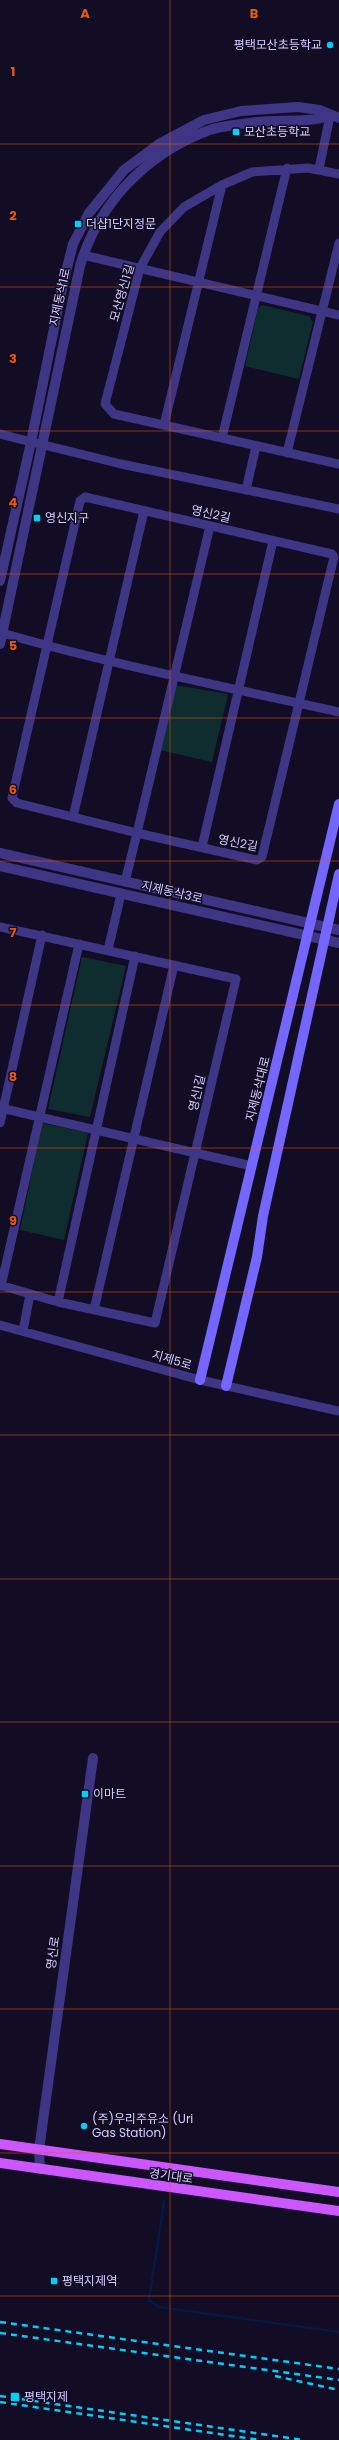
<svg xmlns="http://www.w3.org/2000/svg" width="339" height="2440" viewBox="0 0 339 2440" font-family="Poppins,'Noto Sans KR',sans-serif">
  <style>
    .park { fill: #0f2d2e }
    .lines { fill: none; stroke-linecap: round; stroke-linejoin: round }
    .stream { stroke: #071842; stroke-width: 2.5 }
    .minor { stroke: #3e3585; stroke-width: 9 }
    .tertiary { stroke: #3e3585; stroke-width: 10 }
    .secondary { stroke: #7566ff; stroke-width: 10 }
    .primary { stroke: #cc56ff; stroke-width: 10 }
    .rail { stroke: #00cffa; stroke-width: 2.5; stroke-dasharray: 6 5; stroke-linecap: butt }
    .grid { fill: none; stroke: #e8590c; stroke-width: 1; stroke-opacity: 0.55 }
    .poi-dot { fill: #00cffa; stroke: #120d24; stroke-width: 1.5 }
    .labels { text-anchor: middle; stroke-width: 3; stroke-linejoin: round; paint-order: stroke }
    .poi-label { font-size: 12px; fill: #d8cfff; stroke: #120d24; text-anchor: start }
    .street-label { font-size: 12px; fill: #d8cfff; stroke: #120d24 }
    .grid-label { font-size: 13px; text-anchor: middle; font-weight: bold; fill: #e8590c; stroke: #120d24; stroke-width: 3; stroke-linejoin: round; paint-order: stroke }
  </style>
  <rect width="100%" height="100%" fill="#120d24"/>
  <path class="park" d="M262,305L309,316L313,322L299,379L245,366L258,308Z
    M175,685L228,694L212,762L160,750Z
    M82,957L126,966L90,1117L48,1109Z
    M42,1123L88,1133L64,1240L20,1230Z"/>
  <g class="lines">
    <path class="stream" d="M164,2202L149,2300L159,2307L339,2332"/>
    <path class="minor" d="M319,169L330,116
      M339,174L308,168L252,172L222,185L184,207L160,232L140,268L105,404L114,414L339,464
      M83,255L339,315
      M164,425L222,185
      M0,434L121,464L339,509
      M222,438L287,168
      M287,453L339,243
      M246,490L256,446
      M2,633C113,665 227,687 339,712
      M73,817L144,511
      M202,847L273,541
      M125,882L137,833L257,860L262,857L334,557L332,554L85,497L80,501L12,798L17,803L137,833L210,526
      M0,927L236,979L155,1323L58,1302L0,1285
      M108,950L121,894
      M0,1108L252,1166
      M0,1123L42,935
      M1,1286L79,944
      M58,1302L135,956
      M94,1310L174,965
      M0,1325L200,1380L339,1411
      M23,1331L30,1294"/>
    <path class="tertiary" d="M0,581L31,442L63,284L73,244L89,213L124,170L159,144L204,120L241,111L298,107L320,110L339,118
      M0,644L80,266C98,204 146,154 207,131C219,126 235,125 249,123C276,118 304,124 330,116
      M0,853L339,930
      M0,866L339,943
      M40,2169L39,2150L93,1758"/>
    <path class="secondary" d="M200,1380L339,804
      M226,1386L257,1257L263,1216L339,874"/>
    <path class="primary" d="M0,2144L339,2192
      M0,2163L339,2211"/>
    <path class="rail" d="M0,2322L339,2369
      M0,2333L339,2380
      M275,2376L339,2390
      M0,2396L303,2440
      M0,2402L260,2440"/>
  </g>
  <path class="grid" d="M170,0V2440M0,144H339M0,287H339M0,431H339M0,574H339M0,718H339M0,861H339M0,1005H339M0,1148H339M0,1292H339M0,1435H339M0,1579H339M0,1722H339M0,1866H339M0,2009H339M0,2153H339M0,2296H339"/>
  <g class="poi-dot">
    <circle cx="330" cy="45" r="4"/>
    <rect x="232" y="128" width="8" height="8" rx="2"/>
    <rect x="74" y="220" width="8" height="8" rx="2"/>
    <rect x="33" y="514" width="8" height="8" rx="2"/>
    <rect x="81" y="1790" width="8" height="8" rx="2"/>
    <circle cx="84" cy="2126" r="4"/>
    <rect x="50" y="2277" width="8" height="8" rx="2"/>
    <rect x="10" y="2392" width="10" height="10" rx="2"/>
  </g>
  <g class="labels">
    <g class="poi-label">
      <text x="322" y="49" text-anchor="end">평택모산초등학교</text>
      <text x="244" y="136">모산초등학교</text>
      <text x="86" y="228">더샵1단지정문</text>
      <text x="45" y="522">영신지구</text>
      <text x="93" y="1798">이마트</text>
      <text x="92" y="2123">(주)우리주유소 (Uri<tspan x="92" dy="14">Gas Station)</tspan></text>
      <text x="62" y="2285">평택지제역</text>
      <text x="24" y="2401">평택지제</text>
    </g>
    <g class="street-label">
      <text transform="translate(122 293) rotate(-74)" y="4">모산영신1길</text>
      <text transform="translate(60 297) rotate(-78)" y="4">지제동삭1로</text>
      <text transform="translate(211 514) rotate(13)" y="4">영신2길</text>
      <text transform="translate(238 843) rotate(11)" y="4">영신2길</text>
      <text transform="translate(172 892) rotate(13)" y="4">지제동삭3로</text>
      <text transform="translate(258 1089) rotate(-76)" y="4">지제동삭대로</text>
      <text transform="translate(197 1093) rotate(-77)" y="4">영신1길</text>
      <text transform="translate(172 1360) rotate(16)" y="4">지제5로</text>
      <text transform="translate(53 1953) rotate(-82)" y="4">영신로</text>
      <text transform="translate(171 2176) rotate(8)" y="4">경기대로</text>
    </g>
  </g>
  <g class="grid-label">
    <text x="85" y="18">A</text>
    <text x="254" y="18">B</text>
    <text x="13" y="76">1</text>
    <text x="13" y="220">2</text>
    <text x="13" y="363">3</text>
    <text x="13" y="507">4</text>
    <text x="13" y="650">5</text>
    <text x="13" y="794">6</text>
    <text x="13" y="937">7</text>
    <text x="13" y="1081">8</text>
    <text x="13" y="1225">9</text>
  </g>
</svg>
